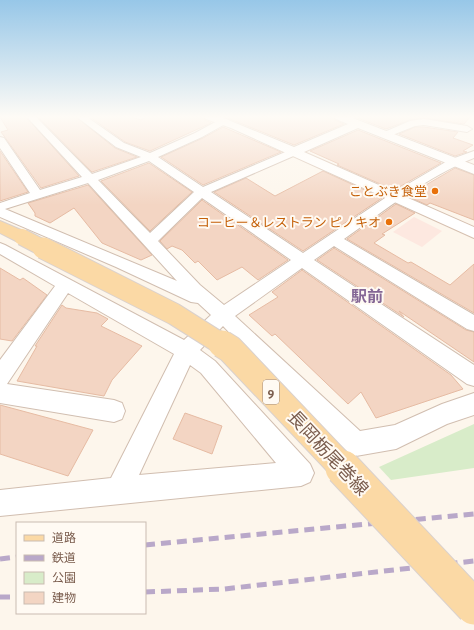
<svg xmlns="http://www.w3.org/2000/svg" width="474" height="630" viewBox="0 0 474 630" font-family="'Alegreya Sans','Noto Sans JP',sans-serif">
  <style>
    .commercial { fill: #fde8e0 }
    .green { fill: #d8ecc9 }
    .building { fill: #f3d5c3; stroke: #e6bba3 }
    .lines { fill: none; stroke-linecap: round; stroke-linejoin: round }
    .street-casing { stroke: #d1beb0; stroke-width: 2 }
    .secondary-casing { stroke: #d6c0b0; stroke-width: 2 }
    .primary-casing { stroke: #dad1cd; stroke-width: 2 }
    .street { fill: #fff; fill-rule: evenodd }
    .secondary { fill: #fff; fill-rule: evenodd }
    .primary { fill: #fbd9a5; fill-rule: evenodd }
    .rail { stroke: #b9a8c9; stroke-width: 5; stroke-dasharray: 10 6; stroke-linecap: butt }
    .primary-bridge-far3-casing { stroke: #dad1cd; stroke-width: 18; stroke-linecap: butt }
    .primary-bridge-far2-casing { stroke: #dad1cd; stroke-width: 23; stroke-linecap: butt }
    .primary-bridge-far1-casing { stroke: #dad1cd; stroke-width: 29; stroke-linecap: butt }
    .primary-bridge-casing { stroke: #dad1cd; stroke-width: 37; stroke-linecap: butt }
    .primary-bridge-far3 { stroke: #fbd9a5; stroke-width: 16 }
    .primary-bridge-far2 { stroke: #fbd9a5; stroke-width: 21 }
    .primary-bridge-far1 { stroke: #fbd9a5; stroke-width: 27 }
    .primary-bridge { stroke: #fbd9a5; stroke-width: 35 }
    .food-dot { fill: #e8710a; stroke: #fffaf3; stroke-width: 1.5 }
    .labels { text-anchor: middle; stroke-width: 4; stroke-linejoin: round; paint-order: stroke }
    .far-food-label { font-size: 13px; fill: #c56008; stroke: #fffaf3; text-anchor: end }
    .shield { fill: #fffaf3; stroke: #a28b7f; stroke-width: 1 }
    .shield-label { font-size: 14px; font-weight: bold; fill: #7a5c4d }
    .neighbourhood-label { font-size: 16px; font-weight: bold; fill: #846695; stroke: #fffaf3 }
    .near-street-label { font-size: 18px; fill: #7a5c4d; stroke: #fffaf3 }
  </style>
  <rect width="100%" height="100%" fill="#fdf6ec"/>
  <path class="commercial" d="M414,217L442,231L422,247L393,232Z"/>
  <path class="green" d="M474,424V468L391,480L379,467Z"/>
  <path class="building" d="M0,117H26L79,176L41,188L4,136L1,132L8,130Z
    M38,117H76L115,148L137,157L92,172Z
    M90,117H132L141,120L146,117H204L205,120L211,123L150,151L125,142Z
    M225,117H334L335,120L344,124L294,145Z
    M355,117H470L464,124L424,118L410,120L386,129Z
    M223,127L281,152L203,185L161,157L203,138Z
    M415,127H424L458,132L453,138L473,145L463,151L467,152L455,156L399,134Z
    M358,130L441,163L394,190L337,165L339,164L310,151Z
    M0,151L28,192L0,201Z
    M149,163L192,192L150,231L101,181Z
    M455,168L474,175V220L430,203L427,205L407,196Z
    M323,171L382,198L303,251L214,192L246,178L275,196Z
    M88,185L152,255L141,260L102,243L74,208L50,223L35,216V213L28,203Z
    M202,200L288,260L258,280L242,267L217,280L198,261L195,263L182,250L172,246L167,249L160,241Z
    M396,204L415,213L382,234L385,235L374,243L408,263L411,262L450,285L474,264V313L347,239Z
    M334,248L466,330L474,332V362L399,311L404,317L317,260Z
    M0,268L20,280L23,278L47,295L12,341L0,339Z
    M302,270L451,375L463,389L376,418L361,392L348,404L275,334L272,336L249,315L278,297L272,292Z
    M62,305L66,308L97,313L108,319L101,326L142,346L112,380L104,396L17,381L37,346H35Z
    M0,405L93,430L68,476L0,454Z
    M185,413L222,426L212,454L173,439Z"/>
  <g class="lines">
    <defs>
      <path id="street" d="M27,117H36L92,174L141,157L116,147L77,117H87L124,143L150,153L195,133L221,119H227L229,121L227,123L202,137L158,157L203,187L290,150H298L299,152L298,154L211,192L303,253L391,194L449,160L474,151V158C428,176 385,210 344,239L474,315V331L467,329L334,246L314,260L474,365V386L467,384L302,268L235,316L360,431L395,425L442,404L474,393V415L447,424L396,449L356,456L348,452L318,425L223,326L200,350L215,361L310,464L314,473L310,482L301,486L0,516V490L111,478L174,354L68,293L7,384L114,400L122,403L125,411L122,419L114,422L0,403V360L55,286L0,254V243L5,245L184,340L211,315L198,303L191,302L116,267L0,217V203L30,193L0,148V137L4,138L40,190L82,177ZM149,161L194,192L150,233L98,180ZM88,183L177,281L5,209ZM202,198L291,260L224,305L200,285L158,241ZM190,365L201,373L276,463L139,475Z
        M424,119L467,126L472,129L467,132L424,125L415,126L385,138L380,135L382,133L410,121Z"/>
      <path id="secondary" d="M205,117H221L294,147L348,124L336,119L335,117H350L474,165V174L358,128L304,152L474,227V238L231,128L206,119Z"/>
      <path id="primary" d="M0,221L28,233L31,237L28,241L22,242L16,241L0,233Z"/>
    </defs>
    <use href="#street" class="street-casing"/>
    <use href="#secondary" class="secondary-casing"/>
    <use href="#primary" class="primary-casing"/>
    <use href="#street" class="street"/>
    <use href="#secondary" class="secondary"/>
    <use href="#primary" class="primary"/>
    <path class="rail" d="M145,545L474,514
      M0,559L17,557
      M145,592L224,589L474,561
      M0,597H17"/>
    <defs>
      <path id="primary-bridge-far3" d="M22,237L45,249"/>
      <path id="primary-bridge-far2" d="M43,248L174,314L223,345"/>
      <path id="primary-bridge-far1" d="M222,344L230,349L344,469"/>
      <path id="primary-bridge" d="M343,468L474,607"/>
    </defs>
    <use href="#primary-bridge-far3" class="primary-bridge-far3-casing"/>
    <use href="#primary-bridge-far2" class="primary-bridge-far2-casing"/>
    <use href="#primary-bridge-far1" class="primary-bridge-far1-casing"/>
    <use href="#primary-bridge" class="primary-bridge-casing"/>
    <use href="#primary-bridge-far3" class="primary-bridge-far3"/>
    <use href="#primary-bridge-far2" class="primary-bridge-far2"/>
    <use href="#primary-bridge-far1" class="primary-bridge-far1"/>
    <use href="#primary-bridge" class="primary-bridge"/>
  </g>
  <linearGradient id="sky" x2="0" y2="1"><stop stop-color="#97c7e8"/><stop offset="0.57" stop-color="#fefbf6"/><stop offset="1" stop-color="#fefbf6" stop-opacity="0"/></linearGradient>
  <rect width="474" height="205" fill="url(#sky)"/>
  <g class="food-dot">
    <circle cx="435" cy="191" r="4"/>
    <circle cx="389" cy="222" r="4"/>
  </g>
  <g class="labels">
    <g class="far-food-label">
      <text x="427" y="196">ことぶき食堂</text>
      <text x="381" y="227">コーヒー＆レストラン ピノキオ</text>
    </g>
    <rect class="shield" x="263" y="380" width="16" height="24" rx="3"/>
    <g class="shield-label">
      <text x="271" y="397">9</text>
    </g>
    <g class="neighbourhood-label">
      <text x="367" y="302">駅前</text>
    </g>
    <g class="near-street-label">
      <text transform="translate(328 453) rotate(47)" y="6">長岡栃尾巻線</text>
    </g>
  </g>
  <rect x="16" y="522" width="130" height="92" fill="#fffaf3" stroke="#cabbb1"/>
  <rect x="24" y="535" width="20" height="6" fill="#fbd9a5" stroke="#cabbb1"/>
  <text x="52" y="542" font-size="12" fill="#7a5c4d">道路</text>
  <rect x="24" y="555" width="20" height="6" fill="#b9a8c9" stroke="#cabbb1"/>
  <text x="52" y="562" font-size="12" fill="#7a5c4d">鉄道</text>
  <rect x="24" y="572" width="20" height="12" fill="#d8ecc9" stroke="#cabbb1"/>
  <text x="52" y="582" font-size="12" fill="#7a5c4d">公園</text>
  <rect x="24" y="592" width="20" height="12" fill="#f3d5c3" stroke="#cabbb1"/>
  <text x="52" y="602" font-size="12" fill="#7a5c4d">建物</text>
</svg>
